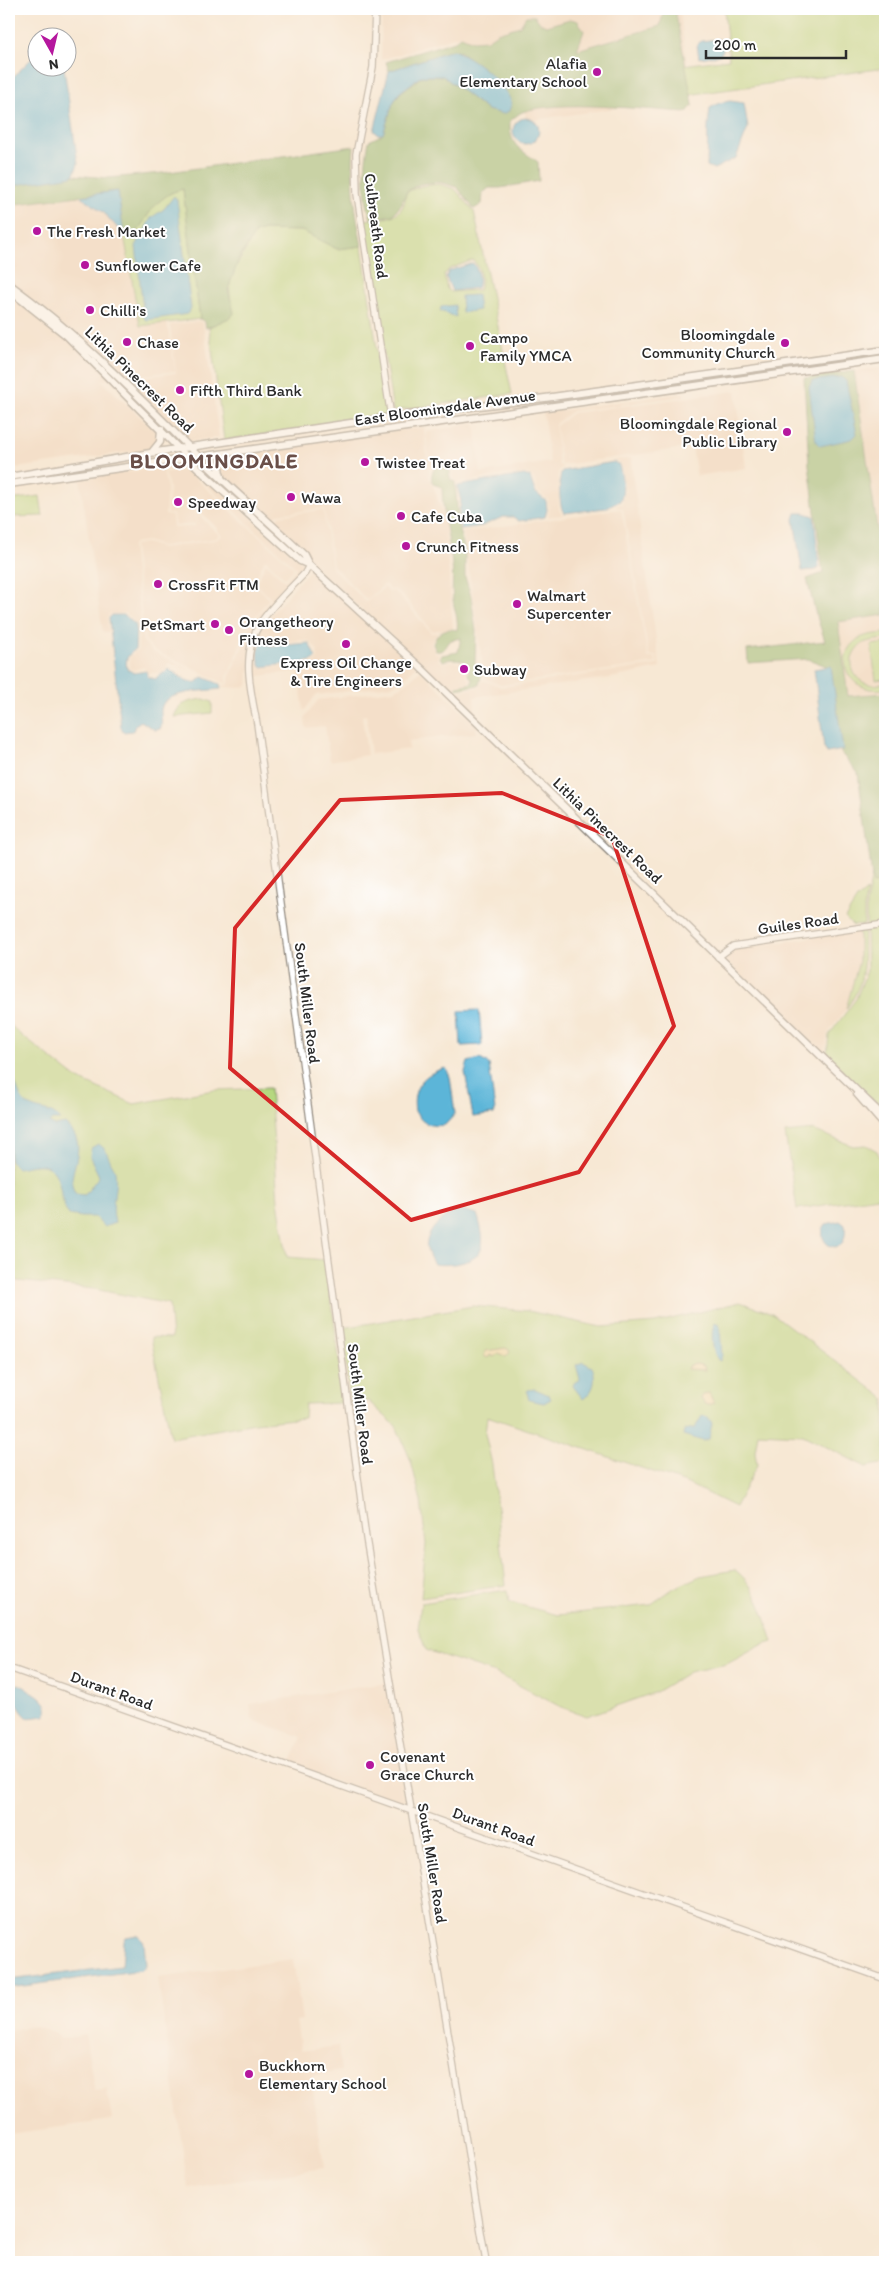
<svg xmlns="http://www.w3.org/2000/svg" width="894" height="2271" viewBox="0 0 894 2271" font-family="Itim,sans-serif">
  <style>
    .built { fill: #f0d6bc; fill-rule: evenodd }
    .green { fill: #b6d880; stroke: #708256; fill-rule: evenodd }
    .forest { fill: #90b86e; stroke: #5e724c }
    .sand { fill: #eeda9e; stroke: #8c8264 }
    .water { fill: #5bb5d8; stroke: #437082 }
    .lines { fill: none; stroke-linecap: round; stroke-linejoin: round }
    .tertiary-casing { stroke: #918a80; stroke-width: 8 }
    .secondary-casing { stroke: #918a80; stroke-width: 9 }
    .tertiary { stroke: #fff; stroke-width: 5.5 }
    .secondary { stroke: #fff; stroke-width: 6 }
    .marked { fill: none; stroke: #d62828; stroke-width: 4; stroke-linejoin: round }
    .poi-dot { fill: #b5179e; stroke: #fff; stroke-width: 2 }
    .labels { text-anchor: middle; stroke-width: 4; stroke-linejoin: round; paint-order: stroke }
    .poi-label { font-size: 16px; fill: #2b2b2b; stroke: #fff; text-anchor: start }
    .street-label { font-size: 16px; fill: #2b2b2b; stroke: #fff }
    .district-label { font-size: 21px; font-weight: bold; letter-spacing: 1px; fill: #6a4f49; stroke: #fff }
  </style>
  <rect width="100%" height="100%" fill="#fff"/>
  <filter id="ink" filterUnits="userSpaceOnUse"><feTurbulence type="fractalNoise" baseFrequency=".02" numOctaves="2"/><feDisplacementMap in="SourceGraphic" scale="10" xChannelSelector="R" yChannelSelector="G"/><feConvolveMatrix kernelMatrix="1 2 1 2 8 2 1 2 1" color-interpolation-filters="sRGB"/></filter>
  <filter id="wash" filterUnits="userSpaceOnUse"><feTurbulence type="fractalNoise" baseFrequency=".0096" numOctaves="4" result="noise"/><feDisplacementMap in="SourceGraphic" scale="20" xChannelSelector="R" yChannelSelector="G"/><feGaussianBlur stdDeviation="1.12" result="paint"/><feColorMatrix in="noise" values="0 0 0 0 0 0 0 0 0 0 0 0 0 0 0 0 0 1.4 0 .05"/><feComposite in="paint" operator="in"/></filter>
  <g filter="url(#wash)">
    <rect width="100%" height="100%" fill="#f7e8d4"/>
    <path class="built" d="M382,9H680L691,97L526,121L521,84L460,35L381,60Z
      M80,196L103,212L124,235L140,326L167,323L175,371L101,380L157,433L158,439L154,447L150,449L9,469V205Z
      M199,321L203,323L219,437L188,442L124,379L176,373L170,325Z
      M885,367V582L854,371Z
      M736,391L746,468L697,476L692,447L561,465L556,426L573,413Z
      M683,393L684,396L572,411L555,424L559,465L563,467L558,472V478L559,510L563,515L548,517L549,511L548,500L537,491L534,479L529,474L506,475L457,483L452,476L453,472L441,459L430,468L426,432L475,423L481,473L550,462L543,413Z
      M424,427L429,476L444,515L453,628L432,631L405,598L394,589L390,590L385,584L367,600L333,566L324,508L278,514L271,520L222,474L223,459L228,454Z
      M631,458L632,471L660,668L616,677L474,697L476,718L420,663L311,563L306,553L274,521L279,516L323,510L332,568L366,602L385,587L389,592L394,591L403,600L431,633H437L431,643L435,653L440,654L438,660L443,663L453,661L466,664L468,667L466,675L470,682L456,685L454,690L456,692L479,687L483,680L501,687L656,665L658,663L656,656H649L623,508L615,507L622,503L625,492L621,464L615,460Z
      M196,462H201L304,560L301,558Z
      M190,463L306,566L253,633L248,685L241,688L223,687V685H229V677L242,648L245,632L271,599L256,583L266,563L285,581L296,568L188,468L163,470L167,488L165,515L172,516L173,527L175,528L195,526L197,513L219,535L216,538L162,546L147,541L134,543L132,545L143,641L153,652L191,670L169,663L165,670L159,673H148L144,667L134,670L129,668L130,656L138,650V625L125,613L110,614L107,618L109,632L103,633L80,479Z
      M186,470L294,568L285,578L265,559L254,583L269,599L244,631L240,647L227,677V684L154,650L145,640L134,545L146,543L162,548L216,540L222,536L215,526L196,508L195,524L175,526L173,514H167L169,488L165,472Z
      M621,509L648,658L655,657L656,663L501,685L485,679L463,532Z
      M310,569L416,667L403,679L393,685L316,695L304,711L298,671L259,676L252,682V652L261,626ZM300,640L309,641L318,651L317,653L318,658L313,664L260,668L256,657L260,642L263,641L272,644Z
      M885,615V692L848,697L838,622Z
      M420,670L477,726L476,733L408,741L409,749L371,754L366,715L362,716L367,755L330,761L325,726L306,728L305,718L318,700L394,690L406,684Z
      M857,931L859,933V961L846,1009L828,1033L825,1050L821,1053L722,957L734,949Z
      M386,1683L408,1807L289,1765L302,1737L252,1720L250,1704Z
      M293,1959L302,2020L296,2021L301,2051L338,2046L341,2071L311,2076L324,2168L188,2188L158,1978Z
      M36,2026L56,2033L60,2039L85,2035L95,2091L107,2089L112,2120L9,2134V2030Z"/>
    <path class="green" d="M724,9H885V68L687,95L683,65L729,59Z
      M439,184L455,189L474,211L512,394L393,411L363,220C383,218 405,221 406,192L421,186ZM473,260C480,267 482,280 479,290L451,292L447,289L444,275L449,269Z
      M183,189L200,319L140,326L124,235L135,236C147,216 158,194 183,189Z
      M264,230L302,231L337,249L362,246L387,418L224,440L209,327L231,317L234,313C222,277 237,269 251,239L255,233Z
      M40,496L43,516L9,517V500Z
      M885,633V639C878,640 869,640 862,644C847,654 849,676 865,683C872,686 879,684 885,683V689C845,695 831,652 862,637C869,634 878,634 885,633Z
      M885,643V679L876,680L871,645Z
      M204,699L212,702V713L174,717C179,702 190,701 204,699Z
      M885,703V1108L861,1091L827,1053L829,1035L856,999L867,971L866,905L873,869Z
      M867,891L864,905V925L853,926L845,918L857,899Z
      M864,930C863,963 867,981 846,1009L859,961V933L857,931Z
      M9,1023L17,1032L76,1078L134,1104L214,1090L270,1088L278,1201L287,1257L326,1260L345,1403L305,1404L304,1418L255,1423L171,1438L151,1337L172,1338L169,1304L94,1289L9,1280Z
      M813,1130L853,1146L866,1145L877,1151L885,1169V1196L797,1209L785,1133Z
      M740,1302L772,1313L885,1399V1463L866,1467L803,1435L758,1433L755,1452L757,1465L735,1507L686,1483L487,1416L485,1434L492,1464L506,1585L421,1598L426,1544L421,1501L411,1461L396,1426L368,1401L350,1402L342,1328L473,1306L528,1311L601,1327L655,1323Z
      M735,1570C757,1586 765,1617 773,1642L760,1646L727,1664L689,1672L656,1692L587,1716L561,1707L495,1673L426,1650L418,1629L421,1603L507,1590L509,1602L558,1615L650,1605L674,1588L700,1576Z"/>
    <path class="forest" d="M662,9H675L693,105L687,112C644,110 560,99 522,112C518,114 514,118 510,121C509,146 520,149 538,162L539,181L500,188H489L483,193L482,204L474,209L457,187L439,182L420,184L407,191L401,205L393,215L371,219C362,193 364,167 369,141L383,134L393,103L400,93L422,76H443L487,110L502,84L461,52L452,50L389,71L386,62L455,41L461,36L473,41L487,40L497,33L520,26L526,16H535L540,23L546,26L570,19L578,21L584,31L577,50L660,26L663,14Z
      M354,146C351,181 355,212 362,246L337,249L302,231L264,230L255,233L239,259L228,289L234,313L231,317L206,328L205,322L200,319L183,189C158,194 147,216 135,236L124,235L117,191L9,205V183L73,175L109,178L162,173Z
      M854,371L885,582V615L838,622L848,696L885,693V882L873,884L858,773L841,753L829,667L808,659L748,663L747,650L825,641L815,611L807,579L823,573L809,465L804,378Z
      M441,461L451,473L449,475L451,480L455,482L459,530L465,550V577L471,596L476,631L475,664L482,673L479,685L456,689L457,686L472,683V678L468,675L470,666C465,658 451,658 443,661L440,658L442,655L458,652L461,638L451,640C445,646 446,652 436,651L433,644C437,632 444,627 457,630C459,619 454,610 453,600C451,588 454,576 452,564C449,539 442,512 442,487L433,484C429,473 434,469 441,461Z"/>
    <path class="sand" d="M505,1348L508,1349L510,1352L506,1357L499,1353L494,1357L490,1355L488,1358L484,1356L486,1351Z
      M697,1364L704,1366L705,1370L687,1369L689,1365Z
      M709,1393L714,1403L706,1405L701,1399L703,1394Z"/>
    <path class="water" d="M718,39L722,40L723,50L720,55L699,58L697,45L701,41Z
      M452,50C473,56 504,83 512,103L509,111L503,114L487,110L443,76H421L399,93L393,103L383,134H378L374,131L389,71Z
      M37,53L38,68H64L78,164L73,176L9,186V81Z
      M730,101L744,103L748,128L736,158L714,169L707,166L708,125L710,108L719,103Z
      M513 131a13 13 0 1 1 26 0a13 13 0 1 1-26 0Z
      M118,191L124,235L103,212L80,196Z
      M174,196L177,200L191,308L188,314L146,320L144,318L136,246L151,218L164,209Z
      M473,263C478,269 480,281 477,288L452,291L446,277L449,271Z
      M477,295L479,310L462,313L461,296Z
      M455,305L456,317L440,311L441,307Z
      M841,377L846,381L857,434L852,439L820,446L816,442L809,387L812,381Z
      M614,462L619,465C622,476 625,491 620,501L606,508L564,513C559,507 558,478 562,471Z
      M524,475L530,477L535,492L546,501L547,510L545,517L519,521L513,517H503L482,526L461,529L459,514L461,501L457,486Z
      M796,513H805L814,516L819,567L816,570L802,571L794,519Z
      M112,615H124L136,625L135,650C127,655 125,660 127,669L134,673L146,671L148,677L155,679L169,669L185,680L195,683L203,677L220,684L221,689C207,691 167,691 162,706C159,714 164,721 160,729L155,730L141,721L135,725L133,731L123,732L121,727L109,618Z
      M263,643L272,646L309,643L316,658L312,661L261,667C258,660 256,648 263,643Z
      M831,666L843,750L827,753L824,748L814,669Z
      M479,1010L482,1045L461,1046L459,1011Z
      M480,1059L489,1064L495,1111L494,1114L473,1117L465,1072L468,1062Z
      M446,1068L450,1077L455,1114L445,1125C430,1127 422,1124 415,1111C411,1087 424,1073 446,1068Z
      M9,1072C17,1080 17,1095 25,1103C36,1112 52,1108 60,1120H52L49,1123L55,1126L65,1124C95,1147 61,1175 76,1194L85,1195L99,1176L90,1157L91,1148L98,1144C107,1149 106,1152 110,1160C111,1164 114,1166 115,1171C118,1187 110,1203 115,1223L104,1227L95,1217H81L69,1215C57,1200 65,1169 42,1165C34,1164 26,1167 18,1168L10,1161Z
      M462,1210L477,1214C480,1223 484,1237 482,1246C480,1264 447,1266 434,1264C430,1258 425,1249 427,1241C430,1227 448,1212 462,1210Z
      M840,1221L845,1225C849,1263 811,1244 826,1224Z
      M715,1323L719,1325L720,1329L722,1355L720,1361L718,1360C712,1351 710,1330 715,1323Z
      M583,1362L592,1367C597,1379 594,1392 583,1399L573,1386L574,1383L580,1379L576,1365Z
      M535,1389L549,1395L551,1399L544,1403L529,1400L527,1392L528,1390Z
      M702,1416L708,1417L712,1423L709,1439L703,1441L683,1435L684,1430L695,1428Z
      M19,1684C30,1691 55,1701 45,1716L28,1718C18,1710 15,1698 15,1686Z
      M139,1935L144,1943L146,1965L142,1970L9,1988V1980L122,1966L124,1941L126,1937Z"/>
  </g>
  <g filter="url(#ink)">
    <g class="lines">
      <defs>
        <path id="tertiary" d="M375,9L373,67L356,154L357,194L391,417
          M309,565L305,573C290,589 273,604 261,622C240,653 251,691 257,724L366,1538L486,2262
          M718,957L733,946L885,924
          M9,1668L885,1979"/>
        <path id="secondary" d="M9,284C79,335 138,396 199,457C233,491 270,522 304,555L309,565
          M9,290L67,336L203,473L300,561L309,565L420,667L885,1118
          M152,452L160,442L161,429
          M221,476C217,466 220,460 228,453
          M9,477L150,453L391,417L545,398L885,350
          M9,484C301,441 593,401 885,359
          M857,1094L885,1126"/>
      </defs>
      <use href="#tertiary" class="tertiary-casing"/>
      <use href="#secondary" class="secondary-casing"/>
      <use href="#tertiary" class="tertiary"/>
      <use href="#secondary" class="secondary"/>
    </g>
  </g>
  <path d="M0 0H894V2271H0ZM502,793L612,837L674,1026L579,1172L411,1220L230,1068L235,928L340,800Z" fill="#f7e8d4" fill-opacity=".55" fill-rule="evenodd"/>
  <path class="marked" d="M502,793L612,837L674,1026L579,1172L411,1220L230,1068L235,928L340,800Z"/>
  <g class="poi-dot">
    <circle cx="597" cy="72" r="5"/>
    <circle cx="37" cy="231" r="5"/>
    <circle cx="85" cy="265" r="5"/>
    <circle cx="90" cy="310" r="5"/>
    <circle cx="127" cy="342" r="5"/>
    <circle cx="785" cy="343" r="5"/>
    <circle cx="470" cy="346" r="5"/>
    <circle cx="180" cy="390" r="5"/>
    <circle cx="787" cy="432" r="5"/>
    <circle cx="365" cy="462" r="5"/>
    <circle cx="291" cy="497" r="5"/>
    <circle cx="178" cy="502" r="5"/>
    <circle cx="401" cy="516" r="5"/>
    <circle cx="406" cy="546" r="5"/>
    <circle cx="158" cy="584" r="5"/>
    <circle cx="517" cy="604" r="5"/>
    <circle cx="215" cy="624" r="5"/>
    <circle cx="229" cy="630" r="5"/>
    <circle cx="346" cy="644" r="5"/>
    <circle cx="464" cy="669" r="5"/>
    <circle cx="370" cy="1765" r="5"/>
    <circle cx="249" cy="2074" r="5"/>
  </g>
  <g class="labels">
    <g class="poi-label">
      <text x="587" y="69" text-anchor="end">Alafia<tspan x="587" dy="18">Elementary School</tspan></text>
      <text x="47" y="237">The Fresh Market</text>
      <text x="95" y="271">Sunflower Cafe</text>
      <text x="100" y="316">Chilli's</text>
      <text x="775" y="340" text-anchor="end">Bloomingdale<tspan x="775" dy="18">Community Church</tspan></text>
      <text x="480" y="343">Campo<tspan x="480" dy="18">Family YMCA</tspan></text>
      <text x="137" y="348">Chase</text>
      <text x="190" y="396">Fifth Third Bank</text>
      <text x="777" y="429" text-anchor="end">Bloomingdale Regional<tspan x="777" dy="18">Public Library</tspan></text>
      <text x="375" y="468">Twistee Treat</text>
      <text x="301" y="503">Wawa</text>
      <text x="188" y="508">Speedway</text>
      <text x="411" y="522">Cafe Cuba</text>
      <text x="416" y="552">Crunch Fitness</text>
      <text x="168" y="590">CrossFit FTM</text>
      <text x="527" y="601">Walmart<tspan x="527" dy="18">Supercenter</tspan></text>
      <text x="239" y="627">Orangetheory<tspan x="239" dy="18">Fitness</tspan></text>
      <text x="205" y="630" text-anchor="end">PetSmart</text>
      <text x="346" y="668" text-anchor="middle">Express Oil Change<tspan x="346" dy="18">&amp; Tire Engineers</tspan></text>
      <text x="474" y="675">Subway</text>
      <text x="380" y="1762">Covenant<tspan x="380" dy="18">Grace Church</tspan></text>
      <text x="259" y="2071">Buckhorn<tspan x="259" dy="18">Elementary School</tspan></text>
    </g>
    <g class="street-label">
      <text transform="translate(377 226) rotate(83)" y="6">Culbreath Road</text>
      <text transform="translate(140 379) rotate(44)" y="6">Lithia Pinecrest Road</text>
      <text transform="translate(445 407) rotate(-8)" y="6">East Bloomingdale Avenue</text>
      <text transform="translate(608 830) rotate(44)" y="6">Lithia Pinecrest Road</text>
      <text transform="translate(798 923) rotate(-8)" y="6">Guiles Road</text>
      <text transform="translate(308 1003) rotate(83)" y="6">South Miller Road</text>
      <text transform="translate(361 1404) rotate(83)" y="6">South Miller Road</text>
      <text transform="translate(112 1690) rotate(20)" y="6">Durant Road</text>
      <text transform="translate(494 1826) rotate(20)" y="6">Durant Road</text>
      <text transform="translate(433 1863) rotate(81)" y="6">South Miller Road</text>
    </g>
    <g class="district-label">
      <text x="214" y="468">BLOOMINGDALE</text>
    </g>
  </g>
  <rect width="894" height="2271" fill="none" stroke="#fff" stroke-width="30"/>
  <g transform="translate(52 52) rotate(172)"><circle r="24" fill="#ffffff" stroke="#aaaaaa"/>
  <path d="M0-4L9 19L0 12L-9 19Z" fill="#b5179e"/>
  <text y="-8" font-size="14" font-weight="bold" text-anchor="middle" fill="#2b2b2b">N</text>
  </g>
  <path d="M706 50v8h140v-8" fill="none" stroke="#2b2b2b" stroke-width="2.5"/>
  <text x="714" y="50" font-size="15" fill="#2b2b2b" stroke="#ffffff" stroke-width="4" paint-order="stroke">200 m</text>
</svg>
